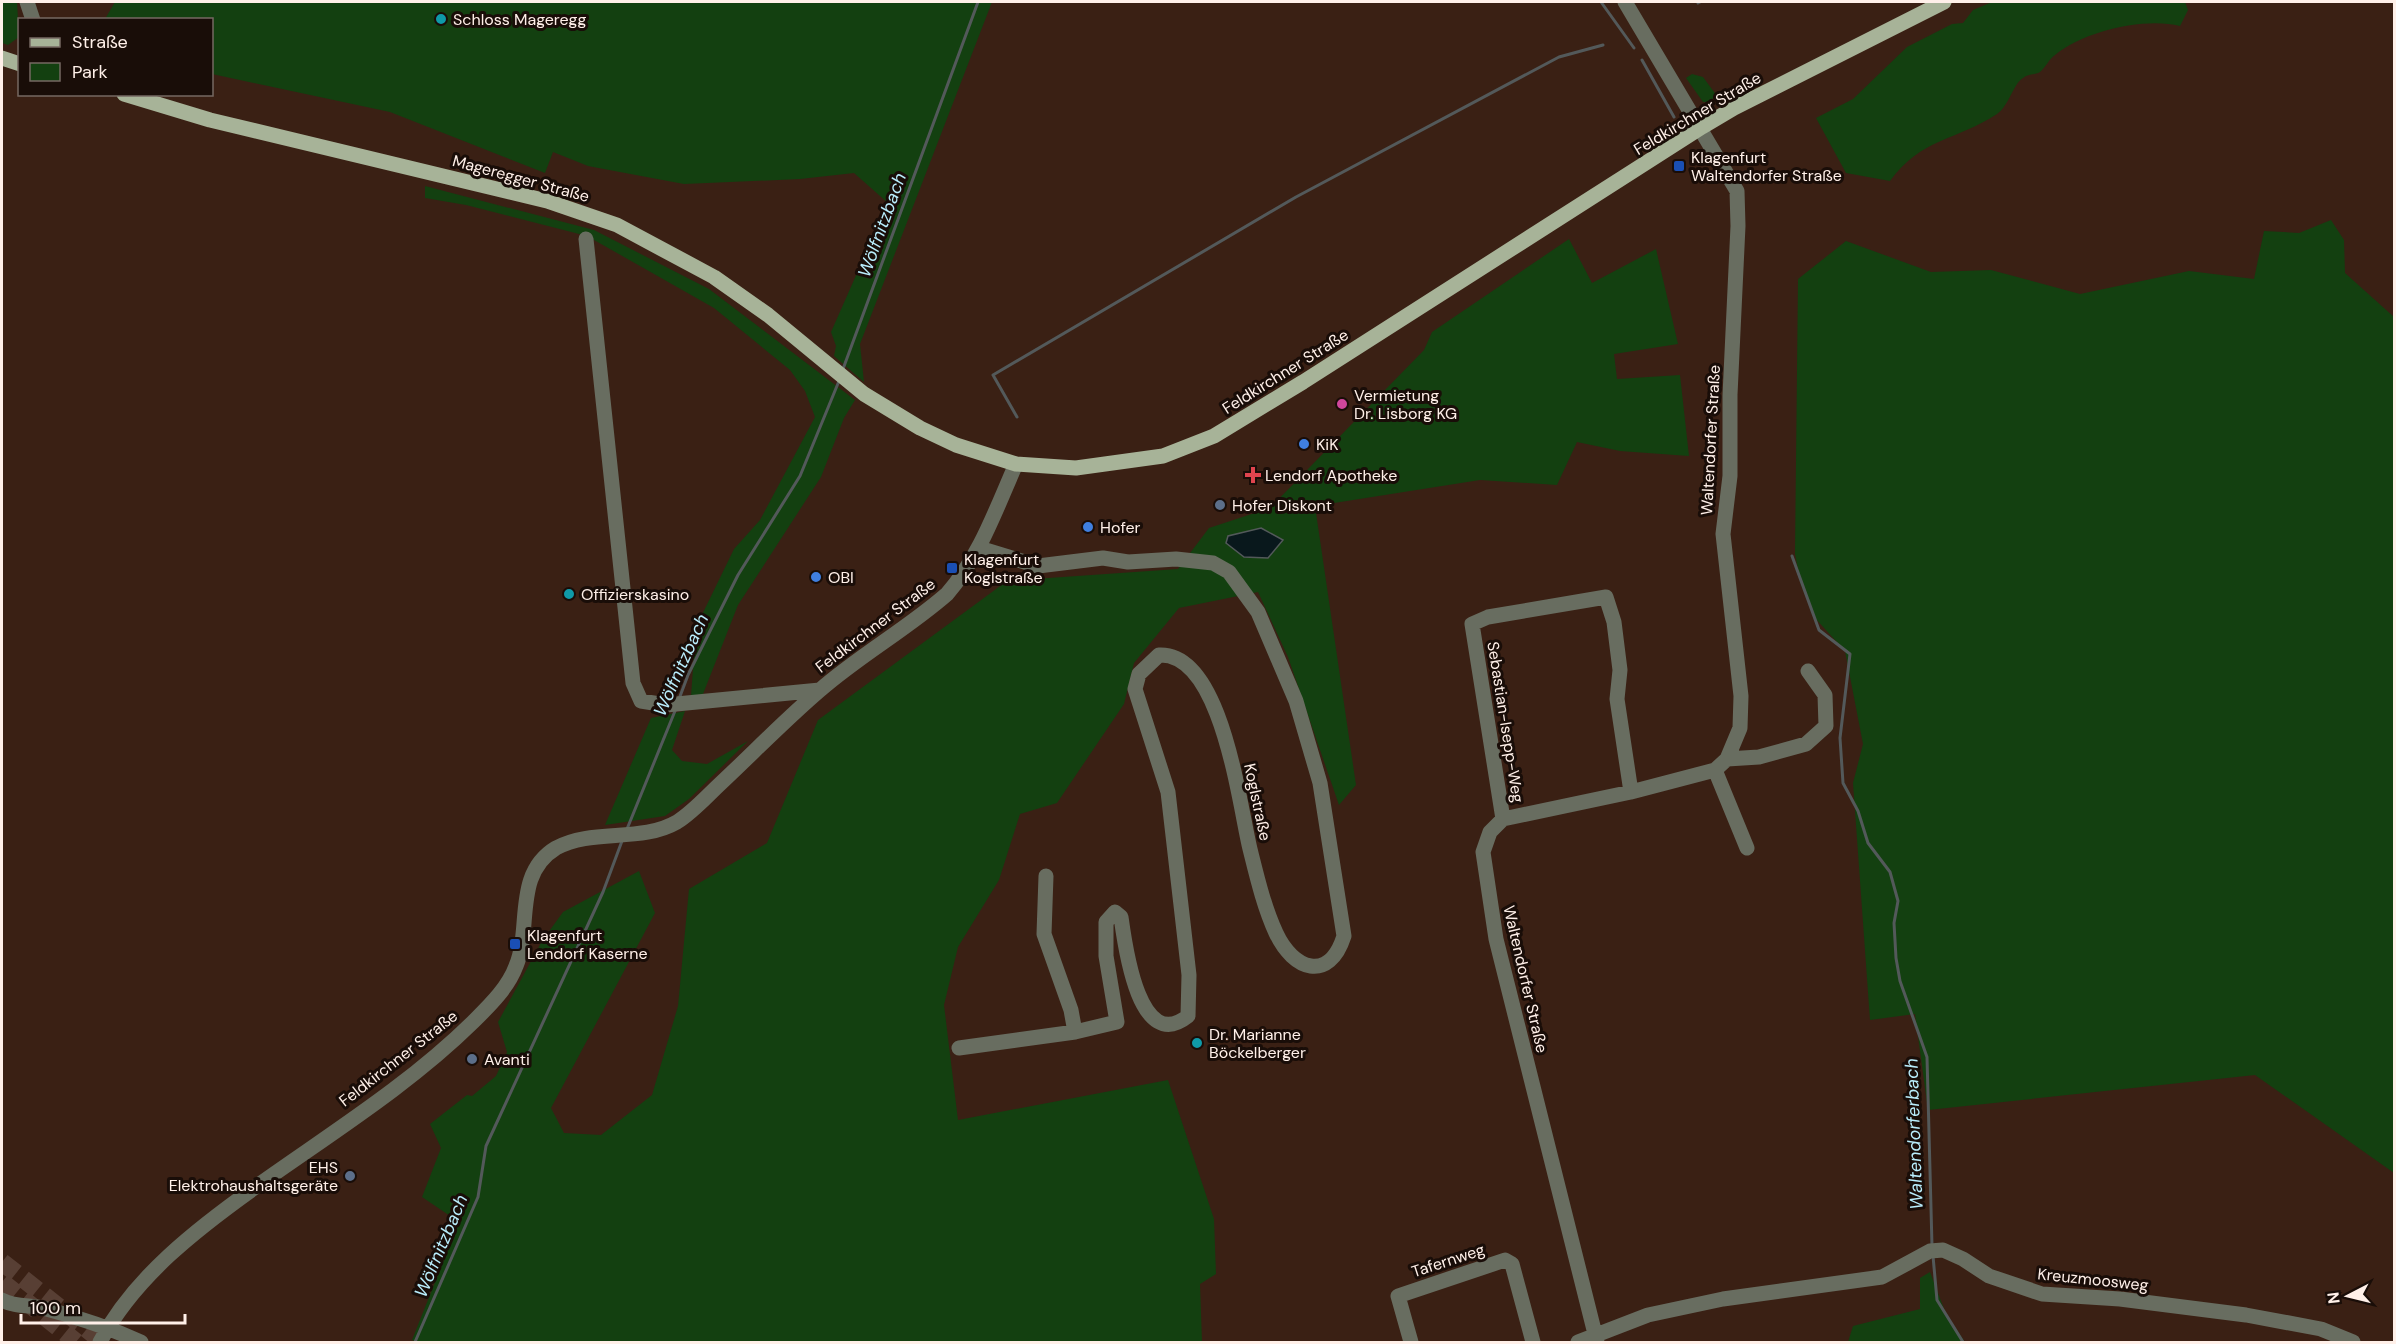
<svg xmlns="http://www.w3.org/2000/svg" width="2396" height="1344" viewBox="0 0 2396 1344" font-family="'DM Sans',sans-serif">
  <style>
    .green { fill: #134010 }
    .water { fill: #09181c; stroke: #53595a; stroke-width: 1.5 }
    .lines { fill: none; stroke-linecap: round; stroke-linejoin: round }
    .stream { stroke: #53595a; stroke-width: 3 }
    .highway-tunnel { stroke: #583f34; stroke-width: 18; stroke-dasharray: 18 9; stroke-linecap: butt }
    .minor { stroke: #686d60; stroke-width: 15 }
    .major { stroke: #a7b398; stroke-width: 15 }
    .culture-dot { fill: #0f9aa8; stroke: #190d08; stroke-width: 2 }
    .transit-dot { fill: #1a4fb4; stroke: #190d08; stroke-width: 2 }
    .hotel-dot { fill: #d1479c; stroke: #190d08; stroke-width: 2 }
    .shop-dot { fill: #3f7fe0; stroke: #190d08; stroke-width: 2 }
    .health-dot { fill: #e0444e; stroke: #190d08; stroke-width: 2 }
    .service-dot { fill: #5c6f8a; stroke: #190d08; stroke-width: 2 }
    .labels { text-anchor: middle; stroke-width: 6; stroke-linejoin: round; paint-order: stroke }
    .poi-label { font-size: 16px; fill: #fff0e9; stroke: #190d08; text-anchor: start }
    .street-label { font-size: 16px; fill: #fff0e9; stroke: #190d08 }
    .water-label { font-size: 18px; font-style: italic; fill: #b9edfc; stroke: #190d08 }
  </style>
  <rect width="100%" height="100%" fill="#3a2014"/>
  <path class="green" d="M2,2H17L19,37L8,45L2,43Z
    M115,2H992L860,344L864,382L834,356L836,346L831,332L888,203L854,173L800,179L684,184L588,166L553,152L545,173L390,112L212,74V20L105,19Z
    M1992,2H2185L2188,10L2180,26C2145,17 2084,31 2055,55C2049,59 2046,67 2040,72C2035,75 2028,74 2023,78C2013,84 2009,106 1997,114C1956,141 1921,138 1890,181L1846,173L1816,118L1853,99L1907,47L1952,24L1963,23L1973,10Z
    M1692,74L1703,77L1717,96L1708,102H1703L1686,78Z
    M425,186L594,230L709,289L855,400L844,418L821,477L738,605L703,694L691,696L696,627L734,549L760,520L815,417L805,391L790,370L714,308L587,236L466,205L425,198Z
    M2331,220L2344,240L2345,273L2394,317V1173L2255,1075L1928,1110L1915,1014L1870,1020L1853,783L1863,744L1845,651L1815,618L1801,585L1795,554L1798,279L1846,241L1931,272L1991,270L2080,294L2189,271L2254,279L2264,231L2299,233Z
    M1569,239L1592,283L1656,249L1678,344L1614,354L1617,379L1680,375L1689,456L1620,451L1577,442L1557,485L1480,480L1315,506L1356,785L1339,805L1288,657L1258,592L1179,608L1134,663L1124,704L1057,803L1020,814L999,880L958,947L944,1005L958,1120L1168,1080L1214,1219L1216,1274L1200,1284L1202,1342H418L412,1340L459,1222L422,1197L441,1148L430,1124L467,1095L472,1096L496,1076L507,1052L498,1022L542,941L563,912L639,871L655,913L551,1108L564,1133L601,1135L652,1095L678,1006L689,889L767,843L818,720L1007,581L1178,569L1209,528L1270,508L1424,350L1432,332Z
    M685,711L672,750L682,761L707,764L748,741L689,799L665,816L605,825L651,718Z
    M1930,1272L1946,1314L1965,1342H1848L1853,1326L1920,1309V1278Z"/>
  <path class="water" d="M1261,528L1283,540L1268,558L1244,557L1226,543L1228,536Z"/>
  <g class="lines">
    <path class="stream" d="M1601,2L1634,48
      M1698,3L1700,2
      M1642,60L1674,117
      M843,369L978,2
      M1017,417L993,375L1296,197L1559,57L1603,45
      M1792,556L1819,630L1850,654L1840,738L1843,783L1858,811L1868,843L1890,872L1898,901L1894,923L1896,958L1900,981L1927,1057L1932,1246
      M679,699L688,675L738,575L800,476L839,381
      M627,829L675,711
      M1933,1256L1937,1300L1963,1342
      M415,1342L478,1197L486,1146L603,892L622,841"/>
    <path class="highway-tunnel" d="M2,1262L103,1342
      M2,1282L76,1342"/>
    <path class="minor" d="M27,2L33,20
      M586,239L633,683L641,701L666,705L820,690
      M1727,759L1759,757L1806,744L1826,726L1825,695L1808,671
      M1715,770L1747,848
      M1503,819L1472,624L1488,617L1606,597L1614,622L1620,670L1617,699L1631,792
      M1046,876L1044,934L1071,1010L1075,1032
      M959,1048L1075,1032L1117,1022L1106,956V922L1115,912L1121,917C1125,946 1139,1055 1188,1016L1189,975L1168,792L1135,689L1139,674L1159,655C1222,652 1239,804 1250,849C1257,877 1264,907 1276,933C1293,970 1329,983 1344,936L1320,783L1296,701L1258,612L1229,572L1213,563L1176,559L1128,562L1103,558L1038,566L979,548
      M2,1300C15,1307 29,1305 43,1308C77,1317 110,1328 141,1342
      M100,1342C134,1277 198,1228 257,1186C330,1134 409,1085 473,1022C489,1006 508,988 516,966C532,928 513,874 556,848C592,828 641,843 677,822C693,812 707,796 721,783C754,752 786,719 820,690C860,655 907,629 947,594C980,556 996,509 1016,464
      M1411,1342L1398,1296L1505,1260L1512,1264L1533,1342
      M1578,1342L1648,1315L1723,1299L1882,1277L1930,1251L1943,1250L1963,1259L1989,1276L2042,1294L2120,1299L2246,1315L2321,1329L2353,1342
      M1597,1342L1496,939L1483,852L1490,832L1503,819L1631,792L1715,770L1727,759L1740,728L1741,696L1723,534L1730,476V395L1738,226L1737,191L1625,2"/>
    <path class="major" d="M2,58L20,64
      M124,94L210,120L547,201L617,225L714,277L768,315L864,394L920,428L956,445L1016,464L1076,468L1163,456L1214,436L1303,382L1702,127L1734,108L1944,2"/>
  </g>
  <g class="culture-dot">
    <circle cx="441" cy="19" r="6"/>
    <circle cx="569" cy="594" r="6"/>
    <circle cx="1197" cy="1043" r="6"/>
  </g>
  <g class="transit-dot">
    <rect x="1673" y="160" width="12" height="12" rx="3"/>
    <rect x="946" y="562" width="12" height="12" rx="3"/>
    <rect x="509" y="938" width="12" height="12" rx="3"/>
  </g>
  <circle class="hotel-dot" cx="1342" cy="404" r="6"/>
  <g class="shop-dot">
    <circle cx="1304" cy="444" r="6"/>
    <circle cx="1088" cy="527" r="6"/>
    <circle cx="816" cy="577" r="6"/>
  </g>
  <path class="health-dot" d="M1250 466h6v6h6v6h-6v6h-6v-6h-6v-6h6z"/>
  <g class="service-dot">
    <circle cx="1220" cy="505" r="6"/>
    <circle cx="472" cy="1059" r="6"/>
    <circle cx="350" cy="1176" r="6"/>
  </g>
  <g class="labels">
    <g class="poi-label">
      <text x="453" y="25">Schloss Mageregg</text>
      <text x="1691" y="163">Klagenfurt<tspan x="1691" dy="18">Waltendorfer Straße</tspan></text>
      <text x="1354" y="401">Vermietung<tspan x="1354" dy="18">Dr. Lisborg KG</tspan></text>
      <text x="1316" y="450">KiK</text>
      <text x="1265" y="481">Lendorf Apotheke</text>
      <text x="1232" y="511">Hofer Diskont</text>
      <text x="1100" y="533">Hofer</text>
      <text x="964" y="565">Klagenfurt<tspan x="964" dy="18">Koglstraße</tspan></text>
      <text x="828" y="583">OBI</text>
      <text x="581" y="600">Offizierskasino</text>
      <text x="527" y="941">Klagenfurt<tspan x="527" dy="18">Lendorf Kaserne</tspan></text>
      <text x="1209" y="1040">Dr. Marianne<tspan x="1209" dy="18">Böckelberger</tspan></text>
      <text x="484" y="1065">Avanti</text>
      <text x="338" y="1173" text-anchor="end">EHS<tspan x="338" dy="18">Elektrohaushaltsgeräte</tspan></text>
    </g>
    <g class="street-label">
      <text transform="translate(1697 113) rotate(-31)" y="6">Feldkirchner Straße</text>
      <text transform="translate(521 178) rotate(15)" y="6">Mageregger Straße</text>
      <text transform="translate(1285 371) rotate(-32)" y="6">Feldkirchner Straße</text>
      <text transform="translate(1710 440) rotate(-87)" y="6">Waltendorfer Straße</text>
      <text transform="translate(875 625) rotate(-37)" y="6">Feldkirchner Straße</text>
      <text transform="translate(1506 722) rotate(81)" y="6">Sebastian-Isepp-Weg</text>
      <text transform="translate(1258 802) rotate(78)" y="6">Koglstraße</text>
      <text transform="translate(1526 979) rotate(77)" y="6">Waltendorfer Straße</text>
      <text transform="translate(398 1058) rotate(-38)" y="6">Feldkirchner Straße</text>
      <text transform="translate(1448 1260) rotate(-18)" y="6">Tafernweg</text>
      <text transform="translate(2093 1279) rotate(6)" y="6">Kreuzmoosweg</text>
    </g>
    <g class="water-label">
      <text transform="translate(882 225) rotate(-70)" y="6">Wölfnitzbach</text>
      <text transform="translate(681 665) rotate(-66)" y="6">Wölfnitzbach</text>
      <text transform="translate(1914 1134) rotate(-92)" y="6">Waltendorferbach</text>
      <text transform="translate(441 1246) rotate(-67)" y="6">Wölfnitzbach</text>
    </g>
  </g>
  <rect width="2396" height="1344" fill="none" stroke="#fff0e9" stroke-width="6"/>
  <rect x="18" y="18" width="195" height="78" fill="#190d08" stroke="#756862" stroke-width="1.5"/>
  <rect x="30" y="38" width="30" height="9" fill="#a7b398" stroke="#756862" stroke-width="1.5"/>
  <text x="72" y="48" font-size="18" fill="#fff0e9">Straße</text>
  <rect x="30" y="63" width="30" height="18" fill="#134010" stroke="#756862" stroke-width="1.5"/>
  <text x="72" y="78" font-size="18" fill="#fff0e9">Park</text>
  <g transform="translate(2348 1296) rotate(263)" stroke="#190d08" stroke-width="4.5" paint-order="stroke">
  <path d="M0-4.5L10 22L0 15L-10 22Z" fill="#fff0e9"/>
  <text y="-9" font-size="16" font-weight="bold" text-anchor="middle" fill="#fff0e9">N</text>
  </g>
  <path d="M21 1314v9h164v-9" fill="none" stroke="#fff0e9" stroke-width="3"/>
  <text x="30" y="1314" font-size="18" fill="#fff0e9" stroke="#190d08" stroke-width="4.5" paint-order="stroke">100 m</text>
</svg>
